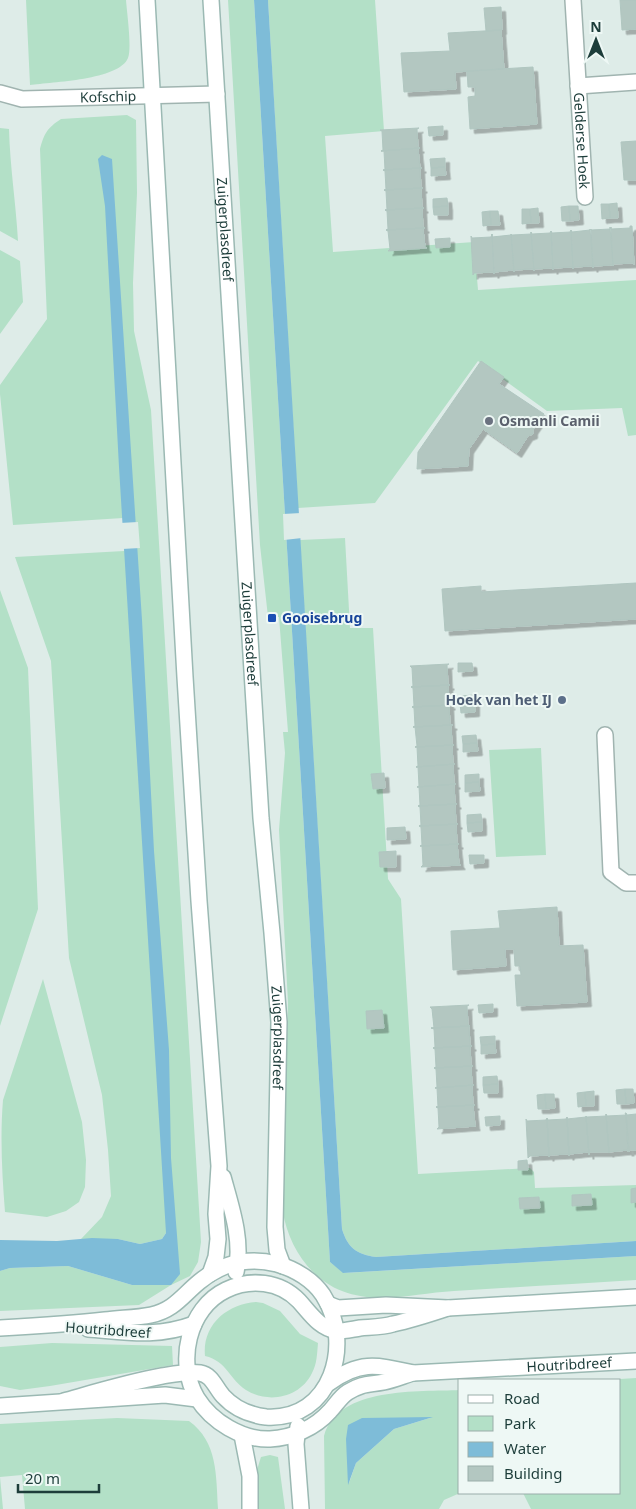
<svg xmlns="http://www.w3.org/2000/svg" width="636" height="1509" viewBox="0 0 636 1509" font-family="'Noto Sans',sans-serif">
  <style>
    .green { fill: #b3e0c7; fill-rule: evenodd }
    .water { fill: #7ebcd8 }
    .pier { fill: #deece8 }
    .building { fill: #b3c7c1; stroke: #b0c6c0; filter: url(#shadow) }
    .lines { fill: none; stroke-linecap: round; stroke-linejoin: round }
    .street-casing { stroke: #a0b4b0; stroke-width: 18 }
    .secondary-casing { stroke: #9bb9b3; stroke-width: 18 }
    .street { stroke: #fff; stroke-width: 15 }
    .secondary { stroke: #fff; stroke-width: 15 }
    .worship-dot { fill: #6b7280; stroke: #eef8f5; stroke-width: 2 }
    .transit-dot { fill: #1a4fb4; stroke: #eef8f5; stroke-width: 2 }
    .service-dot { fill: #5c6f8a; stroke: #eef8f5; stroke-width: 2 }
    .labels { text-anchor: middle; stroke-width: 4; stroke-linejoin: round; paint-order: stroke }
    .street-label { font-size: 14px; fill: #1d3d3a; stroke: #eef8f5 }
    .worship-label { font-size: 14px; font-weight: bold; fill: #5b616d; stroke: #eef8f5; text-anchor: start }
    .transit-label { font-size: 14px; font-weight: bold; fill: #164399; stroke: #eef8f5; text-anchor: start }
    .service-label { font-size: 14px; font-weight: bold; fill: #4e5e75; stroke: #eef8f5; text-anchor: end }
  </style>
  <defs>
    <filter id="shadow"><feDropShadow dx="4.5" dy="4.5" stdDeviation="0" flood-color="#0004"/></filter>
  </defs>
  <rect width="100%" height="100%" fill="#deece8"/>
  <path class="green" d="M26,0H126C127,13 132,48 128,58C119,80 52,82 30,85Z
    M228,0H254L330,1262L344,1273L636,1256V1280C575,1284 515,1287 454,1291C417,1293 378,1305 342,1291C310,1279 288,1245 283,1212L288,1003L279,830L285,753L283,732H288L279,617H268L260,545Z
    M268,0H375L384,131L325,136L333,252L474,242L478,290L636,280V435L628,436L622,408L547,411L478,361L375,503L298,508Z
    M127,115L136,120L137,193L133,283L134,331L151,410L201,1242L198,1262L190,1276L171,1285L139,1305L0,1311V1271L10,1268L68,1266L132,1285H171L166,1233L162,1239L140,1244L118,1239H81L102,1217L111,1196L108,1150L102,1095L69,958L51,661L15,557L124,551L123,518L13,525L0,394V385L47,319L40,149C44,134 47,128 61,119Z
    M0,128L9,129C10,167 16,204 18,241L0,231Z
    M0,250L20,261L23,302L0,334Z
    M345,538L350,628H373L388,879L401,899L418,1174L530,1168L534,1172L535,1188L636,1185V1241L376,1257C356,1254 348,1248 342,1229L300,540Z
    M0,590L28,668L38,909L0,1026Z
    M541,748L546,855L496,857L489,750Z
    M43,979L82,1122L86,1160L85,1187L79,1202L66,1211L47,1217L5,1212C2,1174 0,1137 3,1100Z
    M256,1302L263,1303L280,1311L300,1334L318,1343C317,1354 317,1364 312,1373C300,1398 268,1404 246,1390C230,1380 227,1361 205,1356C202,1325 227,1304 256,1302Z
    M52,1343L172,1346L173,1365L50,1386L20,1390L0,1386V1347Z
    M636,1378V1509H531L523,1493H620V1380H604Z
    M460,1390V1493L444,1500L439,1509H325L324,1436C338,1386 419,1392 460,1390ZM362,1418H430L394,1429L356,1463L349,1483Z
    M117,1418L189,1421C218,1442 216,1476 218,1509H25L22,1475L0,1477L3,1509H0V1424Z
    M270,1455L278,1457L285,1509H258L256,1473L261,1457Z"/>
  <path class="water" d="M254,0H268L342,1229C348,1248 356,1254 376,1257L636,1241V1256L343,1273L330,1262Z
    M102,155L112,159L142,620L154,851L169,1050L171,1158L180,1274L171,1285H132L68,1266L10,1268L0,1271V1240L57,1241L92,1238L118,1239L140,1244L162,1239L166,1233L119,467L105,206L98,159Z
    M433,1417L394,1429L356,1463L348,1485L346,1439L348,1425L362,1418Z"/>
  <path class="pier" d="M301,513L302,538L284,540L283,514Z
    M138,522L140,548L122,549L120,523Z"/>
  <path class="building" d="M620,0H636V29L622,30Z
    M501,7L502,30L486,31L484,8Z
    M501,30L504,69L455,72L456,89L404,92L401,53L450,51L448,33Z
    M533,67L537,124L470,129L468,97L475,96V87H468L467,71Z
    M443,126V135L429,136L428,127Z
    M419,128L417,129L418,148H420L381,151L383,150L382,131L380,130Z
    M636,141V180H624L621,142Z
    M420,148L418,149L420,168H422L383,170H385L384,151H381Z
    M445,158V167L431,168L430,159Z
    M445,167L446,175L431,176V168Z
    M422,168L420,169L421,188H423L384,190H386L385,171L383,170Z
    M423,188L421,189L422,207L424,208L385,210H387L386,191L384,190Z
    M447,198L448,206L433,207V199Z
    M617,203L618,218H610L609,204Z
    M601,204H609L610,218L602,219Z
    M448,206V215H434L433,207Z
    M569,206L570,221H562L561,207Z
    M569,206H578L579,220L570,221Z
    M424,208L422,209L423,227L425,228L386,230L388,229L387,211L385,210Z
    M538,208L539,223H531L530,209Z
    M522,209H530L531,223L522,224Z
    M490,211H498L500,225H491Z
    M490,211L491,225L483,226L482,212Z
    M630,226H632L634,265L633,263L613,264V266L611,227V229L630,228Z
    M610,227L613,266L612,265L594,266L593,268L591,229V230L610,229Z
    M425,228L423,229L425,247L427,248L388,251L390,249L388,231L386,230Z
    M590,229L593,268L592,266L574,267L573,269L571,230L572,232L590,230Z
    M571,230L573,269L572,267L554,268L553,270L551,231L552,233L570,232Z
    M551,231L553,270V268L534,269V271L531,232L532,234L550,233Z
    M531,232L534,271L533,269L514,270V272L511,234L512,235L531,234Z
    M492,234V237L511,235V234L514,272L513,270L495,272L494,274Z
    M492,234L494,274L493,272L474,273L473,275L471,236L472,238L491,237Z
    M450,238V247L436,248L435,239Z
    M481,361L504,377L499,384L544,414L533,430V434L528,436L517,453L483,429L469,449L468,466L417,469L418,452Z
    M636,583V619L445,631L442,589L481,586V592Z
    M458,663H472L473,671L458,672Z
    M449,664L447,665L448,685H450L411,687L413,686L412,668L410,666Z
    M450,685L448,686L449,704L451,705L412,707L414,706L413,688L411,687Z
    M474,695L475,703L460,704V696Z
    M475,703V712L461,713L460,704Z
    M449,705L450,724L452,725L413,727L415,726L414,708L412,707L451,705Z
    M453,725L451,726L452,744L454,745L415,747L417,746L415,727H413Z
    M476,735L477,743L463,744L462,736Z
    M477,743L478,751L463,752V744Z
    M452,745L453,764H455L416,767L418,766L417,747H415L454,745Z
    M455,764L453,765L454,783L456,784L417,787L419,786L418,767H416Z
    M384,773L385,788L373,789L371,774Z
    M479,774V782L465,783V775Z
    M479,782L480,791L465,792V783Z
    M456,784L454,785L455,803L457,804L418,806L420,805L419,787H417Z
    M457,804L455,805L456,823L458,824L419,826L421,825L420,807L418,806Z
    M481,814L482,822L467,823V815Z
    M482,822V831L468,832L467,823Z
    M456,824L457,843L459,844L420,846L422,845L421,827L419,826L458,824Z
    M405,827L406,839L387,840V828Z
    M457,844L459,863L461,865L421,867L423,865L422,846H420L459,844Z
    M396,851V867H380L379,852Z
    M469,855H484V863L470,864Z
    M557,907L559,946L583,945L587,1002L517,1006L515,975H521L520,966H515L514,949H505L506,966L453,970L451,931L500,928L498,911Z
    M493,1004V1012L479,1013L478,1005Z
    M469,1005L467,1006L468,1025L470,1026L431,1028H434L432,1009L430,1007Z
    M382,1010L384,1028L367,1029L366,1011Z
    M470,1026L469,1027L470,1045L472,1046L433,1048L435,1047L434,1029L431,1028Z
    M495,1036V1044L481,1045L480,1037Z
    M495,1044L496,1053L481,1054V1045Z
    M472,1046L470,1047L471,1065L473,1066L434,1068L436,1067L435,1049L433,1048Z
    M471,1066L472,1085H474L435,1088L437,1087L436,1069L434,1068L473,1066Z
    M497,1076L498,1084L483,1085V1077Z
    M498,1084V1093H484L483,1085Z
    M474,1085L472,1086L473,1105H475L436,1107H438L437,1088H435Z
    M625,1089L626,1104H617L616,1090Z
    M625,1089H633L634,1103L626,1104Z
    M594,1091V1106H586L585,1092Z
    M585,1092L586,1106L578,1107L577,1093Z
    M545,1094L546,1109H538L537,1095Z
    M545,1094H554L555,1108L546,1109Z
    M475,1105L473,1106L475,1125L476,1126L437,1129L439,1127L438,1108L436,1107Z
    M625,1113H626L628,1152V1150L609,1152V1153L606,1114L607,1116L626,1115Z
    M626,1113L627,1115L636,1114V1150H629V1152Z
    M606,1114L609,1153L608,1152H589V1155L586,1116L587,1117L606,1116Z
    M500,1116V1125L486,1126L485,1117Z
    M586,1116L589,1155L588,1152L570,1154L569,1156L567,1117V1119L586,1117Z
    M567,1117L569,1156L568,1154L550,1155L549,1157L547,1118L548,1120L566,1119Z
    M547,1118L549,1157L548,1155L530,1156L528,1158L526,1119L527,1121L546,1120Z
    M527,1160L528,1170H518V1161Z
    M636,1188V1202L631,1203V1189Z
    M591,1194L592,1205L572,1206V1195Z
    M539,1197L540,1208L520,1209L519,1198Z"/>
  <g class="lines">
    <defs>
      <g id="street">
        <path id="s1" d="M573,0L585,197"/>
        <path d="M578,86L636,82"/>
        <path id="s2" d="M0,93L22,99L217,94"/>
        <path d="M605,735L611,872L626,883H636"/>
      </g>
      <g id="secondary">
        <path d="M147,0L185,677L199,901L219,1166L216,1214L218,1239L216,1257L210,1274"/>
        <path id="s3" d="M211,0L261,818L272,933L279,1022L275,1227L277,1250L283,1266"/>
        <path d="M223,1177C231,1206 243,1241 236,1272"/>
        <path d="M328,1304L338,1308L386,1305L448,1308L636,1297"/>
        <path d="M0,1328C35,1326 70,1324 105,1320C120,1318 136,1318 151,1315C174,1310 182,1296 199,1282C222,1263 249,1257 277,1264C295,1269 313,1280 323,1295C354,1343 332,1421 266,1417C250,1415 234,1408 223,1396C215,1387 212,1375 200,1373C187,1371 174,1374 162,1376C129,1382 96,1392 64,1401"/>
        <path d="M88,1329C127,1332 156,1338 194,1324"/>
        <path d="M413,1373C403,1376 394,1380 384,1382C368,1385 363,1383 348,1392C340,1397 336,1405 330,1411C315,1428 292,1438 270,1439C242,1440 212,1422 197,1398C176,1363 188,1308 226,1290C250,1278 280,1281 299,1301C310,1313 319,1328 337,1331C344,1331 353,1329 360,1328C371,1327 383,1327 393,1324C412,1320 430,1314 448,1308"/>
        <path id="s4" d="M329,1383C360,1360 377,1365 413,1373L636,1361"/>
        <path d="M0,1406L165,1395L197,1399"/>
        <path d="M298,1426L296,1444L301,1509"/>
        <path d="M242,1435L250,1476V1509"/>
      </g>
    </defs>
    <use href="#street" class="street-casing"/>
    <use href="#secondary" class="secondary-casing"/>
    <use href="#street" class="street"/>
    <use href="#secondary" class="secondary"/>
  </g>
  <circle class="worship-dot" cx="489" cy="421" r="5"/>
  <rect class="transit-dot" x="267" y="613" width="10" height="10" rx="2.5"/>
  <circle class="service-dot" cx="562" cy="700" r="5"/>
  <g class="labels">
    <g class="street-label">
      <text dy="5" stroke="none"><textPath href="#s2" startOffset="109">Kofschip</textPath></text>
      <text dy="5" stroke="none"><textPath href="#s1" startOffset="141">Gelderse Hoek</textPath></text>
      <text dy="5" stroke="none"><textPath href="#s3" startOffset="230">Zuigerplasdreef</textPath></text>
      <text dy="5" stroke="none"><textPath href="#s3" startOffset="635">Zuigerplasdreef</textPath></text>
      <text dy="5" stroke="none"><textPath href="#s3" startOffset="1040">Zuigerplasdreef</textPath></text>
      <text transform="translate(108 1330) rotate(4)" y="5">Houtribdreef</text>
      <text dy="5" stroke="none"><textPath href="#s4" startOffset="245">Houtribdreef</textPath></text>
    </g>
    <g class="worship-label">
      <text x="499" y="426">Osmanli Camii</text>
    </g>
    <g class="transit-label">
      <text x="282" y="623">Gooisebrug</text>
    </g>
    <g class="service-label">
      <text x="552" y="705">Hoek van het IJ</text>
    </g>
  </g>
  <rect x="458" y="1379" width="162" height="115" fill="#eef8f5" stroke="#9aadaa"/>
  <rect x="468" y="1395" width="25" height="8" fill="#ffffff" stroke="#9aadaa"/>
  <text x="504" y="1404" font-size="15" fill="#1d3d3a">Road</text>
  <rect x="468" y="1416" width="25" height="15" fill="#b3e0c7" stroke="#9aadaa"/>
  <text x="504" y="1429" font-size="15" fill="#1d3d3a">Park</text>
  <rect x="468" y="1442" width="25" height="15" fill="#7ebcd8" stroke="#9aadaa"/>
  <text x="504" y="1454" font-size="15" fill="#1d3d3a">Water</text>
  <rect x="468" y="1466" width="25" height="15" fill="#b3c7c1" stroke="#9aadaa"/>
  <text x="504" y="1479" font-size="15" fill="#1d3d3a">Building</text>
  <g transform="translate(596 40)" stroke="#eef8f5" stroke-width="4" paint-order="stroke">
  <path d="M0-4L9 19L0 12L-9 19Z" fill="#1d3d3a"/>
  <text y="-8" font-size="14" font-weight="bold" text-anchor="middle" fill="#1d3d3a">N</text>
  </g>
  <path d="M18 1484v8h81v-8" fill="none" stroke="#1d3d3a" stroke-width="2.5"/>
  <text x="25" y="1484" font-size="15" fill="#1d3d3a" stroke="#eef8f5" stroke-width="4" paint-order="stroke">20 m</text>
</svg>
